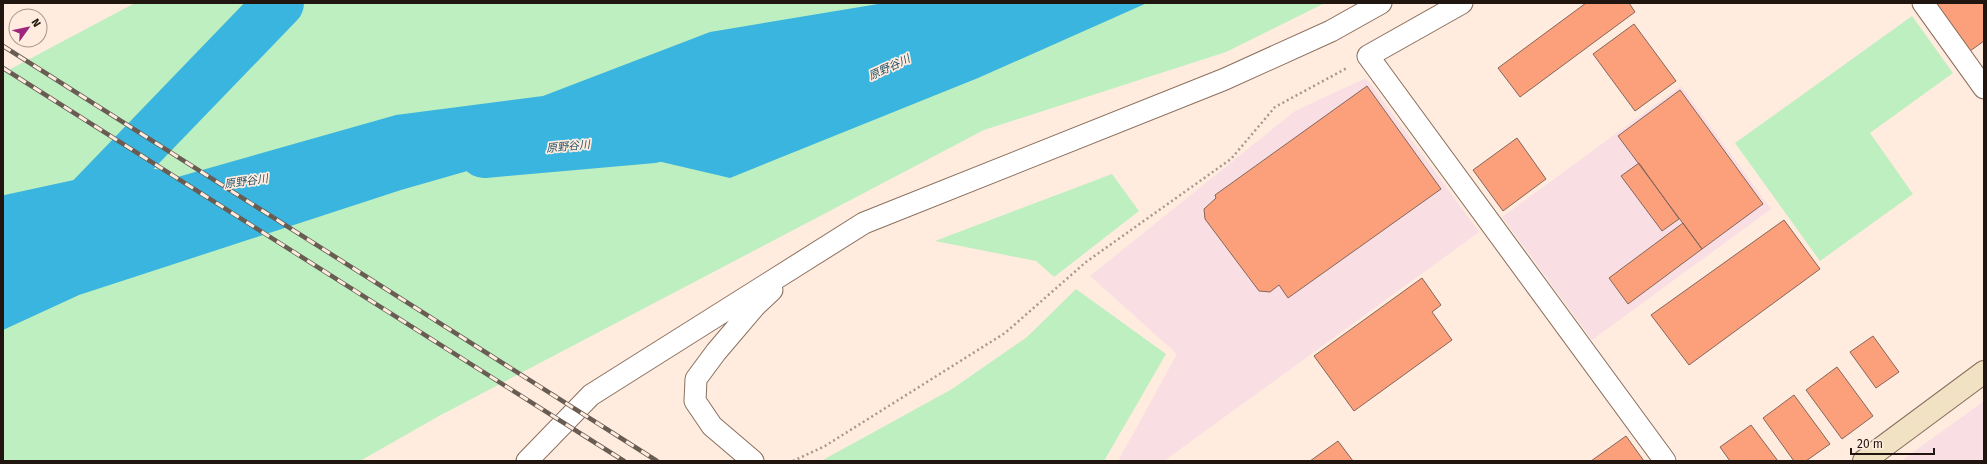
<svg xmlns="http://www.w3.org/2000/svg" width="1987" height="464" viewBox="0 0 1987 464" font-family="'Fira Sans','Noto Sans JP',sans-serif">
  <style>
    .commercial { fill: #f9dee3 }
    .green { fill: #beefc0 }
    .water { fill: #3ab5df }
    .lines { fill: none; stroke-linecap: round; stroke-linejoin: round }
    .river { stroke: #3ab5df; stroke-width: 50 }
    .building { fill: #fba07a; stroke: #85665a }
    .street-casing { stroke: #8b6f5d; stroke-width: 23 }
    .secondary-casing { stroke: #8b6f5d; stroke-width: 24 }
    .path { stroke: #a7978c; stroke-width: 2.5; stroke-dasharray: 2 3; stroke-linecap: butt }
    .street { stroke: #fff; stroke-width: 21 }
    .secondary { stroke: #f2e2c4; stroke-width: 22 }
    .rail-casing { stroke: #695c53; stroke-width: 4.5 }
    .rail { stroke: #ffecdf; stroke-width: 3; stroke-dasharray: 9; stroke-linecap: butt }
    .labels { text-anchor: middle; stroke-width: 3.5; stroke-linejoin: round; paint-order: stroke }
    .water-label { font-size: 11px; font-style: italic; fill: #245567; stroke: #ffecdf }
  </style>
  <rect width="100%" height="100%" fill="#ffecdf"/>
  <path class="commercial" d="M1366,78L1479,232L1164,461H1118L1177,354L1090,276L1295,111Z
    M1681,86L1771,209L1592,340L1502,217Z
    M1984,401V461H1901Z"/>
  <path class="green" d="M135,3H1325L1226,52L984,130L439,416L360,461H3V73Z
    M1912,16L1953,73L1870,133L1913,194L1820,261L1735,143Z
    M1112,174L1139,211L1054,277L1036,261L935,241Z
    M1076,289L1166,354L1104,461H821L952,389L1027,337Z"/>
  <path class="water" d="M884,3H1147L978,78L730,178L572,141L401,190L79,295L3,330V230L86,203L396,115L543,96L710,32Z"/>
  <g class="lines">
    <path class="river" d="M484,153L653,138
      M86,203L279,3
      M3,221L86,203L155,194"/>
  </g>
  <path class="building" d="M1586,3H1629L1635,12L1520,97L1498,68Z
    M1938,3H1984V41L1970,51L1936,4Z
    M1634,24L1676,81L1635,111L1593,54Z
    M1367,86L1441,189L1288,298L1279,285L1270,292L1259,291L1205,219L1204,209L1216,198L1215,195Z
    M1680,90L1763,204L1702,249L1618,136Z
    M1517,138L1546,179L1503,211L1473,170Z
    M1639,163L1679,219L1662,231L1621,176Z
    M1784,220L1820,269L1689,365L1651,315Z
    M1683,223L1702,249L1628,304L1609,278Z
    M1422,278L1441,305L1432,312L1452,340L1354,411L1314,356Z
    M1873,336L1899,372L1876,388L1850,352Z
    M1837,367L1873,416L1842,439L1806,390Z
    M1794,395L1830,444L1806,461H1794L1763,418Z
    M1751,425L1778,461H1730L1720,447Z
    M1626,436L1644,461H1591Z
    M1338,441L1353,461H1310Z"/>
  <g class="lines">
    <defs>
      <path id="street" d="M1462,3L1368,56L1665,461
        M1923,3L1984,88
        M527,461L591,395L864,223L1225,79L1331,31L1381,3
        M753,461L712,426L695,401L696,379L716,352L756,305L772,290"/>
      <path id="secondary" d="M1864,461L1984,372"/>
    </defs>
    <use href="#street" class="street-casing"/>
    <use href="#secondary" class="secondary-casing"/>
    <path class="path" d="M793,461L825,446L1005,333L1086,262L1231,159L1275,107L1347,68"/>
    <use href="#street" class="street"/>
    <use href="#secondary" class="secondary"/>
    <defs>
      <path id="rail" d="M3,46L657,461
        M3,68L624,461"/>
    </defs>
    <use href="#rail" class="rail-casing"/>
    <use href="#rail" class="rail"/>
  </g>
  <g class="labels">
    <g class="water-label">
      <text transform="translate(889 67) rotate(-25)" y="4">原野谷川</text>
      <text transform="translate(568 146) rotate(-5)" y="4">原野谷川</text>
      <text transform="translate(246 181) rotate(-8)" y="4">原野谷川</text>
    </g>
  </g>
  <rect width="1987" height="464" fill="none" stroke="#21160f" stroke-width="8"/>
  <g transform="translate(28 28) rotate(57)"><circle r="19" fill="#ffecdf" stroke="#a6968c"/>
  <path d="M0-3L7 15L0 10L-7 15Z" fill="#9f257c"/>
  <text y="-6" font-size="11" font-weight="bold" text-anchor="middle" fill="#21160f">N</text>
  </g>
  <path d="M1851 448v6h83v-6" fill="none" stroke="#21160f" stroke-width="2"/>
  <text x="1857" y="448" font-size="12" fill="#21160f" stroke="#ffecdf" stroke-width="3" paint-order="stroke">20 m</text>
</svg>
